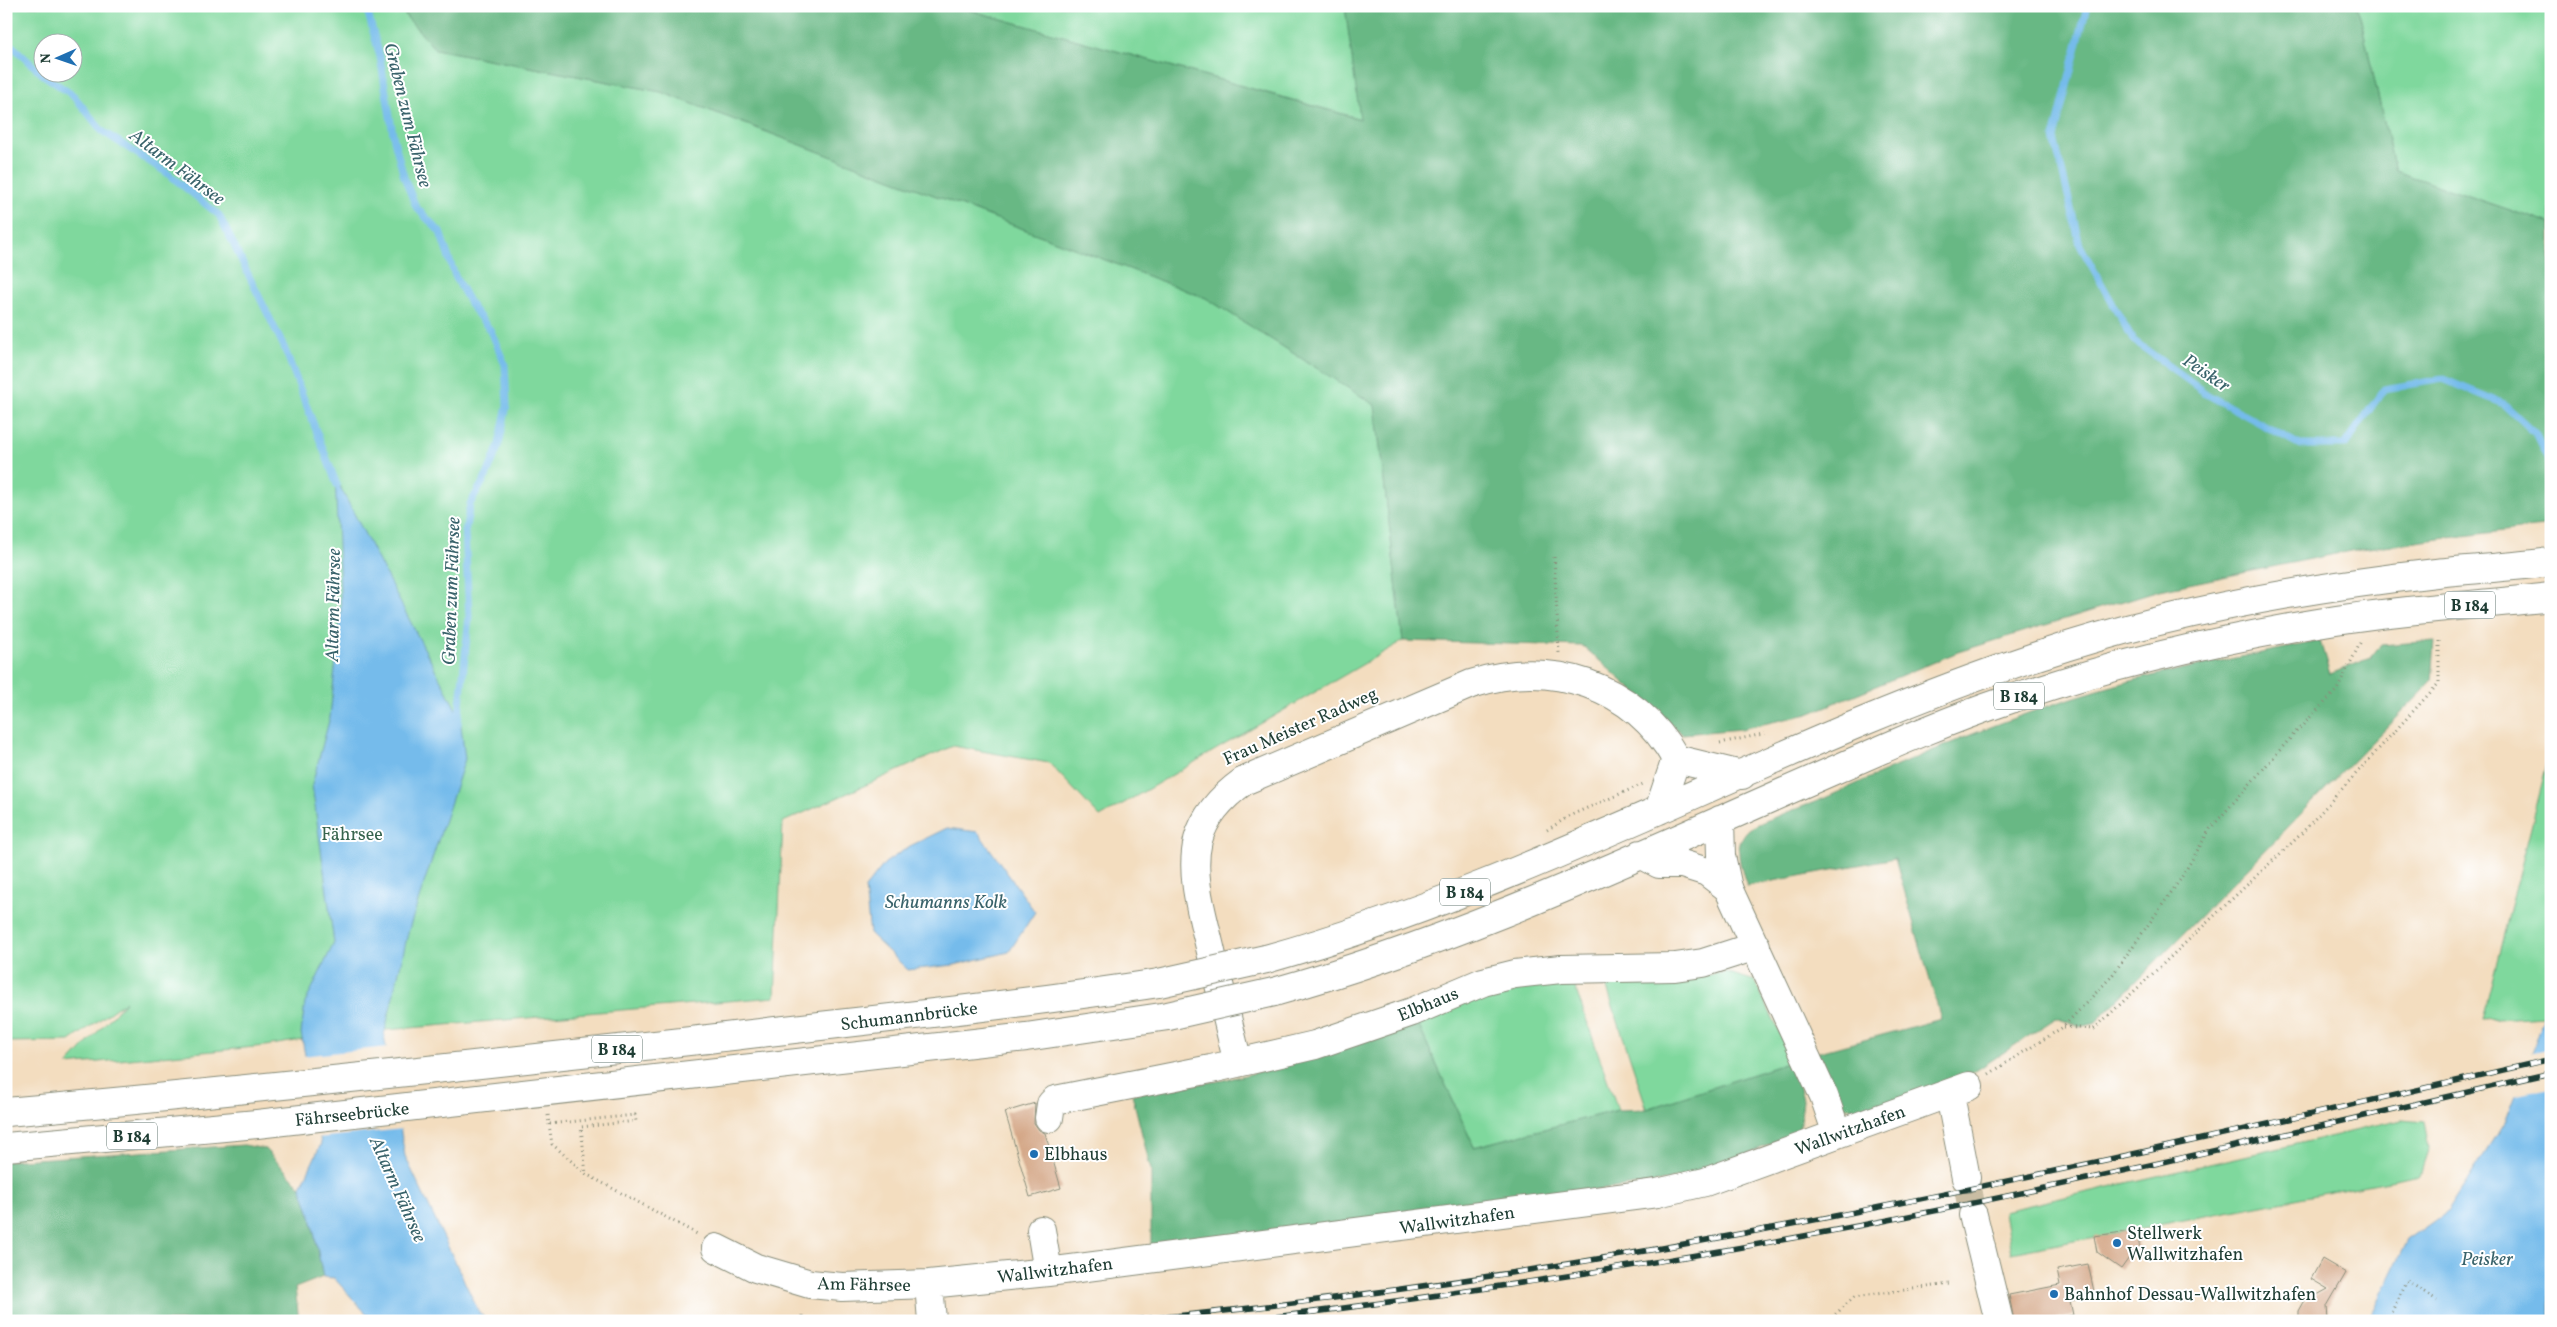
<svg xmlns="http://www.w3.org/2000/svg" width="2557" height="1327" viewBox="0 0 2557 1327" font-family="Vollkorn,serif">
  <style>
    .green { fill: #7fd89d; stroke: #4f8a68; fill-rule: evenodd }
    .forest { fill: #67b884; stroke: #437a5c }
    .water { fill: #74bbeb; stroke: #4a7c90 }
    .pier { fill: #f3ddbf }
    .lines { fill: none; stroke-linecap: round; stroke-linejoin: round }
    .stream { stroke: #74bbeb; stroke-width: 7 }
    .building { fill: #d3a483 }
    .minor-tunnel { stroke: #c9bda3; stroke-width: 28; stroke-dasharray: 28 14; stroke-linecap: butt }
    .minor-casing { stroke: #898d7a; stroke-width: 30 }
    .highway-casing { stroke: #898d7a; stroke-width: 30 }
    .path { stroke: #898d7a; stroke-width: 3; stroke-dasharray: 1 4; stroke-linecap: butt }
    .minor { stroke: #fff; stroke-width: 28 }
    .highway { stroke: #fff; stroke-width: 28 }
    .rail-casing { stroke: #1f3d34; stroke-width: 5.5 }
    .rail { stroke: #fff; stroke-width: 4; stroke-dasharray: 11; stroke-linecap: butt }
    .highway-bridge-casing { stroke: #898d7a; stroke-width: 30; stroke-linecap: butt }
    .highway-bridge { stroke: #fff; stroke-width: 28 }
    .poi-dot { fill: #1f6fb2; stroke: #fff; stroke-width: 2 }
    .labels { text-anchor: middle; stroke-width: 4; stroke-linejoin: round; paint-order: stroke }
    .shield { fill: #fff; stroke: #627771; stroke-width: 1 }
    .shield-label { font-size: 16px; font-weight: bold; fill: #1f3d34 }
    .street-label { font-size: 18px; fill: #1f3d34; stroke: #fff }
    .park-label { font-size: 18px; fill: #37644e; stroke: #fff }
    .poi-label { font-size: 18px; fill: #1f3d34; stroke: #fff; text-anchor: start }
    .water-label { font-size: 19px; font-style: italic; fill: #39636b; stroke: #fff }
  </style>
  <rect width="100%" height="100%" fill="#fff"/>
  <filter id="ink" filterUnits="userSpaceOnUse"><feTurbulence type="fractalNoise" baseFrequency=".02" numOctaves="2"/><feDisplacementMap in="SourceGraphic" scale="10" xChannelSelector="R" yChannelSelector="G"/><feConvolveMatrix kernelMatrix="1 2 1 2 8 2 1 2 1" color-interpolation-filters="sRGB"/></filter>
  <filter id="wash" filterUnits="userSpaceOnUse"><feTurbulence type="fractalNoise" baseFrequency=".0096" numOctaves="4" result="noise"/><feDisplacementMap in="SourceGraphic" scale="20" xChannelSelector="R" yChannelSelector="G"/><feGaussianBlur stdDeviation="1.12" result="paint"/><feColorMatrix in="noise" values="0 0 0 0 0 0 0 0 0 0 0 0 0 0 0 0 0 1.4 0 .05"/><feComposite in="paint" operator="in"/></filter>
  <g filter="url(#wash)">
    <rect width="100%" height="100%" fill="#f3ddbf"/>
    <path class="green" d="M6,6H397L435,49L661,92L1206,298L1375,405L1403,641L1100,817L1049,763L953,746L783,822L775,997L339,1034L265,1046L67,1065L126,1001L70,1041L6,1042ZM42,42H72V72H42Z
      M955,6H1345L1361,119Z
      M2356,6H2551V224L2395,171L2360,16Z
      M2551,749V1007L2545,1016L2482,1020Z
      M1726,972L1755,981L1793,1061L1647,1109L1605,982L1662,983Z
      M1571,976L1618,1110L1474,1147L1417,1022L1519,982Z
      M2402,1120L2424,1122L2429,1148L2420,1175L2011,1253L2004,1211Z"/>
    <path class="forest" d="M397,6H955L1360,119L1345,6H2356L2360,16L2395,171L2551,224V525L2360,549L2159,590L1958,652L1808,714L1741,729L1682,734L1583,646L1403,641L1375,405L1206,298L661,92L435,49Z
      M2320,641L2330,674L2371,658L2381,645L2435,641L2432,681L2096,1022L2079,1026L2056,1018L1971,1074L1867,1111L1835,1105L1816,1053L1941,1019L1895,858L1747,886C1741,867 1732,846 1748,830C1755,823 1811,804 1825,798C1925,753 2028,707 2135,680C2196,665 2259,654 2320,641Z
      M1417,1022L1474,1147L1618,1110L1647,1109L1793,1061L1803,1100L1799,1133L1706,1170L1661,1182L1151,1248V1170L1132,1094L1225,1080L1316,1058Z
      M244,1145L265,1149L301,1187L311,1217L323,1277L295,1288L299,1321H6V1161Z"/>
    <path class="water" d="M335,477L460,717L465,759L409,929L384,1035L405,1156L477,1308L486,1321H373L334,1278L323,1277L311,1217L301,1187L321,1144L301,1033L305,1003L334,943L312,785L330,717L341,611Z
      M947,828L978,832L1035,912L1009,952L954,965L908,970L870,934L865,888L885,863L910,846Z
      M2551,1007V1321H2368L2407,1240L2448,1211L2503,1125L2545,1016Z"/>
    <path class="pier" d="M388,1047L403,1129L317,1138L302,1056Z
      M2551,1048V1087L2512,1095L2528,1053Z"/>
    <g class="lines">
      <path class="stream" d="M366,6L380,57L394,140L404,177L416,207L440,232L455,276L472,307L491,331L505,365L507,405L499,445L487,475L470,504L465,532L469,617L458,724
        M2087,6L2054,138L2080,245L2133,340L2208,395L2300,445H2345L2384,389L2443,379L2504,404L2535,433L2551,465
        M6,40L42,74L74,96L102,131L167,173L219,215L284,347L337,485"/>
    </g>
    <g id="blocks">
      <path class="building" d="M1035,1103L1034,1123L1039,1130L1045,1133L1061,1188L1030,1197L1005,1112Z
        M2137,1230L2140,1250L2134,1251L2121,1269L2097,1252L2094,1236Z
        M2322,1259L2346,1273L2327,1306L2328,1321H2299V1311L2304,1302L2328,1289L2311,1279Z
        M2088,1264L2095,1296L2070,1301L2073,1315L2046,1321H2014L2009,1295L2060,1285L2057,1270Z"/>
    </g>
  </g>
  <g filter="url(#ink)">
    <use href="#blocks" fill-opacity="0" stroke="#898d7a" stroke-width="1"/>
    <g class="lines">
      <path class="minor-tunnel" d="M1966,1178L1973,1215"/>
      <defs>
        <path id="minor" d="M1728,888L1824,1096L1837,1134
          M1238,1063C1229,1027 1221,991 1212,956C1204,919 1189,877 1198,840C1205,814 1223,796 1244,781L1471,684C1550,658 1634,684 1676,759
          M1950,1095L1966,1178
          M1049,1118L1051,1104L1055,1100L1211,1069L1315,1045L1412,1012L1483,982L1515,974L1561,969L1675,967L1703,963L1756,946
          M1973,1215L1999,1321
          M1041,1230L1048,1272
          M716,1248L756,1268L810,1284L842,1287L929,1284L1048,1272L1657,1193L1705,1182L1969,1086
          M929,1284L932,1321"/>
        <path id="highway" d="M1659,810L1676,759L1742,775
          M1720,820L1721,856L1728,888
          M1641,854L1659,864H1682L1707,872L1728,888
          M1266,959C1533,885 1775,743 2037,656C2165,613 2302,588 2436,573C2474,569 2512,567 2551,562
          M1274,992C1461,940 1637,856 1814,779C1878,751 1942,722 2008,700C2115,663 2224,638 2336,620C2407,609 2479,605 2551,597
          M6,1112C241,1091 474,1065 708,1039C859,1021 1010,1006 1159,983
          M6,1147L257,1124L1026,1037L1168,1016"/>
      </defs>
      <use href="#minor" class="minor-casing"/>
      <use href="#highway" class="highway-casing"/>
      <path class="path" d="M1554,557L1559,653
        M1720,743L1768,733
        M1547,830L1571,815L1643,784
        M2064,1027L2094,1029L2299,836L2439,683V641
        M1989,1074L2063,1027L2111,977L2180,880L2210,829L2295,733L2337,690L2361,641
        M548,1115L549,1124L635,1115L636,1121L581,1127L586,1174
        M549,1124L552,1144L586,1174L697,1234
        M802,1315V1321
        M1828,1321L1854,1297L1949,1284
        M2387,1321L2407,1281L2437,1300"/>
      <use href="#minor" class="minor"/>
      <use href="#highway" class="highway"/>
      <defs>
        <path id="rail" d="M1123,1321C1606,1278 2079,1168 2551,1059
          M1243,1321C1478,1292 1712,1256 1944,1209C2147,1168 2349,1119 2551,1073"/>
      </defs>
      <use href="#rail" class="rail-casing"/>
      <use href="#rail" class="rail"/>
      <defs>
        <path id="highway-bridge" d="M1159,983L1266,959
          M1168,1016L1274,992"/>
      </defs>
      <use href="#highway-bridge" class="highway-bridge-casing"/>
      <use href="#highway-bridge" class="highway-bridge"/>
    </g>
  </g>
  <g class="poi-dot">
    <circle cx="1034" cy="1154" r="5"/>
    <circle cx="2117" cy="1243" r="5"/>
    <circle cx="2054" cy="1294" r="5"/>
  </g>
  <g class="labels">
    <g class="shield">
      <rect x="2445" y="591.5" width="50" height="27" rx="4"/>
      <rect x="1994" y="682.5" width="50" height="27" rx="4"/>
      <rect x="1440" y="878.5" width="50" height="27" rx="4"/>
      <rect x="592" y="1035.5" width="50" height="27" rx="4"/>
      <rect x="107" y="1122.5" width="50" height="27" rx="4"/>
    </g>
    <g class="shield-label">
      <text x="2470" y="611">B 184</text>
      <text x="2019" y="702">B 184</text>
      <text x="1465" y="898">B 184</text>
      <text x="617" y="1055">B 184</text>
      <text x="132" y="1142">B 184</text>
    </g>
    <g class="street-label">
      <text transform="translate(1300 726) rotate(-24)" y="6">Frau Meister Radweg</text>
      <text transform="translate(1428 1004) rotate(-22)" y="6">Elbhaus</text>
      <text transform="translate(909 1016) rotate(-7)" y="6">Schumannbrücke</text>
      <text transform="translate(352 1114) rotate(-6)" y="6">Fährseebrücke</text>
      <text transform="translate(1850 1130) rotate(-20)" y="6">Wallwitzhafen</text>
      <text transform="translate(1457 1220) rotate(-8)" y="6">Wallwitzhafen</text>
      <text transform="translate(1055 1270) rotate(-7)" y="6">Wallwitzhafen</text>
      <text transform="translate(864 1284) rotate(1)" y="6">Am Fährsee</text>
    </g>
    <g class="park-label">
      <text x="352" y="840">Fährsee</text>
    </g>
    <g class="poi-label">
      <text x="1044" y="1160">Elbhaus</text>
      <text x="2127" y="1239">Stellwerk<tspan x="2127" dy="21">Wallwitzhafen</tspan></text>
      <text x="2064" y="1300">Bahnhof Dessau-Wallwitzhafen</text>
    </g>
    <g class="water-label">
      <text transform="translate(409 115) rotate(76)" y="7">Graben zum Fährsee</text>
      <text transform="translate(178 166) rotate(37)" y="7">Altarm Fährsee</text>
      <text transform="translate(2207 372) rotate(34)" y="7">Peisker</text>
      <text transform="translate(450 591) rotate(-88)" y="7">Graben zum Fährsee</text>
      <text transform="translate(332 605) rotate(-89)" y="7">Altarm Fährsee</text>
      <text x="946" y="908">Schumanns Kolk</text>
      <text transform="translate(399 1189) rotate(66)" y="7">Altarm Fährsee</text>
      <text x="2487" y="1265">Peisker</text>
    </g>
  </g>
  <rect width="2557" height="1327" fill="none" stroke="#fff" stroke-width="25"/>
  <g transform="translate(58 58) rotate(268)"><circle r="24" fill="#ffffff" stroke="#a5b1ae"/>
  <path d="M0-4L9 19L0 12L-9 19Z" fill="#1f6fb2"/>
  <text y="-8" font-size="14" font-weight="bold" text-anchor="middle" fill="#1f3d34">N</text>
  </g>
</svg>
